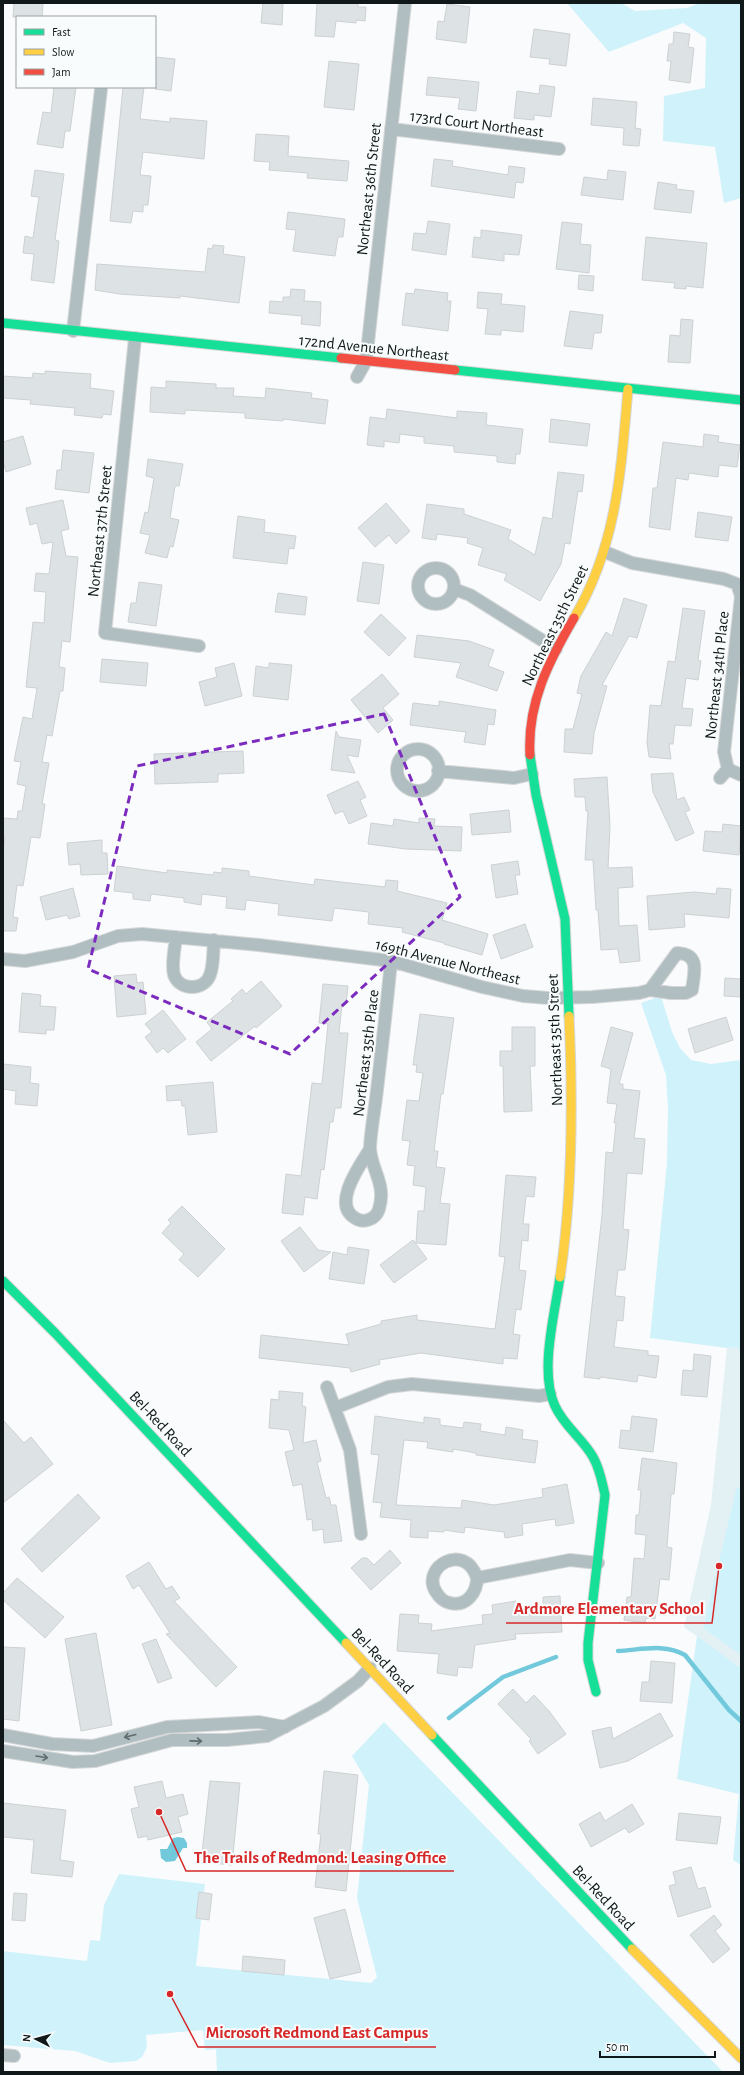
<svg xmlns="http://www.w3.org/2000/svg" width="744" height="2075" viewBox="0 0 744 2075" font-family="'Alegreya Sans',sans-serif">
  <style>
    .built { fill: #e3f1f5 }
    .green { fill: #d0f2fb }
    .water { fill: #73c9dc }
    .lines { fill: none; stroke-linecap: round; stroke-linejoin: round }
    .stream { stroke: #73c9dc; stroke-width: 4.5 }
    .building { fill: #dde2e4; stroke: #cdd1d3 }
    .street-casing { stroke: #d5d7d7; stroke-width: 14 }
    .fast-casing { stroke: #d5d7d7; stroke-width: 11 }
    .slow-casing { stroke: #d5d7d7; stroke-width: 11 }
    .jam-casing { stroke: #d5d7d7; stroke-width: 11 }
    .street { stroke: #b0bec1; stroke-width: 12 }
    .fast { stroke: #16e098; stroke-width: 9 }
    .slow { stroke: #ffcf43; stroke-width: 9 }
    .jam { stroke: #f24e42; stroke-width: 9 }
    .oneway { stroke: #606b6d }
    .marked { fill: none; stroke: #7b2cbf; stroke-width: 3; stroke-dasharray: 8 5; stroke-linejoin: round }
    .labels { text-anchor: middle; stroke-width: 4; stroke-linejoin: round; paint-order: stroke }
    .street-label { font-size: 16px; fill: #111819; stroke: #f8fcfd }
    .leader { fill: none; stroke: #d62828; stroke-width: 1.5 }
    .callout-dot { fill: #d62828; stroke: #f8fcfd; stroke-width: 1.5 }
    .callout-label { font-size: 17px; text-anchor: middle; font-weight: bold; fill: #d62828; stroke: #f8fcfd; stroke-width: 4; stroke-linejoin: round; paint-order: stroke }
  </style>
  <rect width="100%" height="100%" fill="#f9fbfc"/>
  <path class="built" d="M741,1346V1668L684,1627L711,1505L727,1348Z"/>
  <path class="green" d="M567,3H621L635,11L687,8L700,3H741V198L724,203L715,147L663,141L664,96L705,88L706,38L683,23L609,52Z
    M661,996L672,1032L680,1048L691,1060L711,1064L741,1060V1354L738,1347L727,1348L650,1338L667,1163L668,1108L666,1075L641,1003Z
    M737,1486L741,1491V1655L703,1628Z
    M697,1636L741,1668V1865L733,1860L739,1794L677,1779Z
    M384,1722L723,2072H209L217,2071L216,2049L205,2050L203,2030L146,2035L147,2047L142,2057L136,2061L110,2063L75,2051L3,2045V1951L87,1961L90,1940L100,1941L104,1905L119,1874L205,1884L196,1966L371,1983L377,1977L357,1898L369,1785L352,1756Z"/>
  <path class="water" d="M178,1837L184,1838L187,1843V1848H183L175,1861L166,1862L161,1858L160,1849H167L173,1838Z"/>
  <g class="lines">
    <path class="stream" d="M618,1651C640,1650 665,1643 685,1655L729,1710L741,1721
      M449,1718L503,1677L556,1657"/>
  </g>
  <path class="building" d="M14,3H43L42,17H13Z
    M263,3H283L282,25L261,23Z
    M317,3H358V7H366L365,21L356,20V23L336,21L334,37L315,36Z
    M447,4L470,7L466,43L436,39L438,21L444,22Z
    M534,29L570,34L566,66L549,64L550,59L530,57Z
    M674,32L690,34L688,47L694,48L690,83L669,80L671,61H667L669,44H673Z
    M155,57L175,59L171,91L155,89Z
    M329,61L359,64L354,110L324,107Z
    M428,77L479,82L476,111L458,109L460,98L426,95Z
    M540,85L555,87L551,117L534,115V120L514,118L517,91L539,94Z
    M54,87H76L70,131H65L63,148L37,144L43,112L51,113Z
    M123,87H144L140,119L170,122V118L207,121L204,159L143,152L140,175L151,176L148,205H143V212L133,211L131,223L110,221Z
    M593,98L637,102L635,128L641,129L639,146L623,145L624,128L591,125Z
    M256,134L289,136L288,156L349,161L347,181L307,178L308,173L269,170L270,162L254,161Z
    M434,159L453,161L452,166L508,175L509,166L525,168L523,183L516,182L514,198L431,186Z
    M35,170L64,174L55,240L59,241L54,283L31,280L34,254L23,253L25,236L33,238L39,197L31,196Z
    M608,170L626,172L623,200L581,195L584,177L607,180Z
    M658,182L677,185L676,189L694,191L691,213L654,209Z
    M288,212L345,219L343,237H338L335,256L293,251L296,230L286,229Z
    M428,221L450,224L446,255L412,250L414,233L426,234Z
    M562,222L582,224L580,244L591,245L589,273L556,269Z
    M481,230L522,235L519,255L504,254V261L472,257L474,237L481,238Z
    M646,237L707,243L703,288L686,286V289L674,288L675,283L642,280Z
    M213,245L224,246L223,254L245,257L239,303L180,296V298L119,294L95,290L97,264L205,272L208,248L212,249Z
    M579,275L594,276L593,291L578,289Z
    M291,289L305,290L304,301L321,302L320,326L301,324L302,316L269,313L270,301L283,302V297H290Z
    M415,289L448,293L447,301H451L448,331L402,325L406,293L414,294Z
    M478,292L502,294L501,304L525,306L523,332L501,330V335L485,334L488,309L477,308Z
    M570,311L603,315L601,333H594L592,349L564,346Z
    M681,319L693,320L690,363L668,362L670,335L680,336Z
    M45,371L91,374L90,388L114,391L111,415L103,414L102,418L74,415L75,408L30,404L31,400L3,398V376L32,378L33,373L45,374Z
    M166,381L216,384V388H234L233,396L265,398L266,388L312,393L311,398L328,400L325,424L283,419V421L245,418V413L185,410V414L150,412L151,387L166,388Z
    M387,409L457,418V411L487,413L486,425L523,429L520,454H516L515,464L497,462V456L454,452V446L424,443V437L400,434L399,443L384,441V447L367,445L370,417L386,419Z
    M551,419L590,424L587,446L549,442Z
    M704,434L719,436L718,442L740,445L737,467L719,465L718,477L689,473L688,480L676,478L670,530L649,527L653,488H657L663,442L703,447Z
    M23,436L31,464L6,472L3,461V442Z
    M63,450L94,453L89,493L55,489L57,470H61Z
    M148,459L183,464L179,486H175L170,518L179,520L173,547L170,546L167,558L145,553L150,535L140,533L145,512L148,513L154,478L146,476Z
    M558,472L584,475L582,492L578,491L570,544L565,543L561,564L540,601L504,580L507,574L478,565L483,548L467,543L468,538L437,534L436,540L422,538L427,504L464,509V514L511,530L508,539L535,555L543,517L552,519Z
    M63,500L69,529L61,531L66,556L78,557L70,642L62,641L59,667L65,668L63,691H60L52,736L47,735L42,762L49,763L42,804H45L40,838L31,837L23,886L17,885L13,917L18,918L16,931H3V851L5,837L3,836V818L17,819L18,811H22L26,786L17,784L21,762L14,761L23,717L32,719L37,688L26,687L33,622L44,623L46,592L34,591L36,573L49,574L53,542L42,544L37,523L30,525L26,508Z
    M386,503L410,531L396,544L389,535L375,547L358,528Z
    M698,512L732,517L728,541L695,537Z
    M238,516L265,520L264,532L296,536L294,549L289,548L287,564L233,558Z
    M363,562L384,565L379,604L357,601Z
    M139,582L162,585L156,626L128,622L131,603H136Z
    M278,593L307,597L305,615L275,612Z
    M624,598L647,605L637,638L629,636L602,685L607,686L594,733L592,754L564,752L565,729H573L582,694L577,693L581,676L606,632L612,636Z
    M683,608L705,611L698,660L701,661L698,680L686,678L682,708L693,709L691,726L675,725L673,744H669L671,759L649,757L647,742L650,705L661,706L668,661L675,662Z
    M381,614L406,638L389,656L364,632Z
    M417,635L469,641L494,650L488,666L504,672L497,691L456,677L461,663L414,657Z
    M102,659L148,663L146,686L100,682Z
    M234,663L242,696L205,706L199,682L217,677L215,668Z
    M269,663L292,665L288,700L253,696L256,666L269,668Z
    M382,674L399,694L383,708L393,720L378,733L351,700Z
    M439,701L496,710L494,725L488,724L485,745L464,742L466,732L410,725L413,703L439,706Z
    M336,731L339,737L361,740L358,757L347,755L355,773L331,770Z
    M243,751L244,773L218,774V782L155,784L154,754Z
    M673,773L677,800L684,797L690,810L685,812L694,833L676,841L653,792L651,774Z
    M607,777L610,826L608,868L632,867L633,887L618,888L619,926L637,925L640,961L620,963L618,949L601,950L598,910H596L593,860H585L588,811H586L585,797H575L574,779Z
    M358,781L366,797L360,800L367,816L349,824L343,811L335,814L327,795Z
    M509,810L511,832L472,835L470,814Z
    M419,818L435,819L434,826L462,827L461,851L406,849L368,844L371,823L393,826L394,819L419,823Z
    M723,824L741,826L739,855L703,851L705,831L722,832Z
    M102,840V853H107L108,874L81,875L80,864L69,865L67,843Z
    M518,861L520,875H515L518,894L496,898L491,865Z
    M117,866L167,873V870L213,875L214,872L222,873V868L249,871V876L314,885L315,879L385,887L386,880L398,881L397,891L447,903L442,920L488,934L482,955L444,944V943L402,932L403,928L368,924L369,912L334,908L332,921L278,915L279,904L246,900L245,910L226,908L227,897L202,894L201,905L184,902V898L151,894L150,901L133,899V893L114,891Z
    M73,888L80,916L69,919L67,915L46,920L40,897Z
    M717,888L731,889L729,918L684,914L685,927L649,930L647,896L694,892L716,894Z
    M525,924L533,947L501,959L493,935Z
    M136,974L137,983L143,982L146,1014L117,1017L114,976Z
    M725,978L741,979V997L724,996Z
    M261,981L282,1006L256,1028L255,1026L211,1061L196,1042L212,1029L207,1022L233,1001L231,999L242,989L246,994Z
    M323,984L348,986L346,1004H342L339,1033H348L341,1108H335L333,1122H330L324,1170L321,1169L317,1199L305,1197L303,1215L282,1213L286,1174L301,1176L312,1083L322,1084L328,1024L319,1023Z
    M22,993L41,995L40,1006L56,1007L54,1030H46V1034L19,1032Z
    M163,1010L186,1039L168,1053L163,1048L157,1053L145,1037L152,1032L145,1024Z
    M420,1014L454,1018L443,1094H441L434,1151H438L436,1167L445,1168L440,1203L450,1204L446,1245L416,1243L418,1211H424L426,1187L413,1185L415,1166L407,1165L410,1141L402,1140L407,1100L419,1101L423,1073L416,1072L417,1065H413Z
    M726,1017L733,1040L695,1053L688,1029Z
    M512,1027H535V1066H530L532,1111L504,1112L503,1066H500V1051H512Z
    M611,1027L633,1033L619,1084H623V1089L640,1091L634,1138L645,1139L642,1174L627,1173L623,1229L629,1230L625,1270H618L615,1296L625,1297L623,1321L617,1320L614,1347L648,1351V1355L659,1356L656,1378L638,1375L637,1382L600,1377V1379L584,1377L602,1215L606,1152L613,1153L616,1123H614L617,1104L607,1103L611,1069L601,1066Z
    M3,1064L31,1067L30,1083L39,1084L37,1106L15,1104L16,1091L3,1089Z
    M213,1082L217,1132L188,1135L185,1106H182L181,1100L167,1101L166,1086Z
    M506,1175L536,1177L534,1197L526,1196L523,1224H529L528,1241L522,1240L519,1270L526,1271L521,1310L516,1309L513,1334L520,1335L517,1359L503,1358V1364L421,1353L379,1360L380,1364L351,1372L350,1368L259,1358L261,1335L349,1345L346,1334L381,1324V1321L417,1315V1320L495,1329L505,1257L499,1256Z
    M182,1206L225,1249L198,1277L179,1260L184,1254L162,1233L171,1223L168,1220Z
    M300,1227L318,1250L331,1252L304,1272L281,1241Z
    M413,1240L427,1259L394,1283L380,1265Z
    M348,1247L369,1250L364,1284L329,1279L333,1252L347,1255Z
    M694,1354L711,1356L707,1397L681,1395L683,1370L693,1371Z
    M279,1391L303,1393L302,1406L306,1407L303,1443L316,1440L321,1461L317,1462L326,1498L329,1497L331,1505H336L342,1541L324,1543L323,1529L313,1531L312,1519L307,1520L302,1484L293,1486L285,1452L294,1450L289,1430L269,1428L271,1399L279,1400Z
    M375,1416L424,1423V1417L440,1419V1425L463,1428L464,1422L481,1424L480,1431L505,1435L506,1427L523,1430L522,1439L538,1441L535,1463L476,1455V1453L453,1449V1452L427,1448L428,1442L404,1440L396,1505L461,1508L462,1500L494,1505L543,1497L542,1489L567,1484L574,1523L556,1526L555,1519L522,1524L523,1535L505,1538L504,1532L465,1527L464,1533L444,1530V1532L428,1531V1538L410,1537L411,1520L380,1517L382,1503L373,1502L379,1455L371,1454Z
    M632,1416L657,1419L653,1452L619,1448L621,1430L630,1431Z
    M3,1420L24,1443L31,1437L53,1464L3,1503Z
    M642,1458L677,1463L674,1494H671L667,1547L672,1548L669,1580L660,1579L655,1619L646,1618L645,1623L624,1620L627,1597H631L634,1558L644,1559L646,1535L635,1534L636,1515H639L641,1490H638Z
    M78,1494L100,1518L42,1572L21,1549Z
    M390,1550L401,1563L371,1590L351,1568L362,1558H367L374,1565Z
    M149,1562L166,1589L172,1586L180,1598L174,1601L237,1667L216,1687L166,1634L170,1633L139,1585L133,1589L126,1576Z
    M17,1578L64,1617L45,1638L3,1600V1593Z
    M560,1596L562,1632L515,1634L516,1639L475,1645L472,1668L458,1667L457,1676L437,1673L439,1654L397,1651L400,1614L419,1615L418,1623L432,1624L431,1631L483,1624L482,1615L493,1614L492,1605L516,1601L517,1607L543,1605V1597Z
    M96,1633L112,1725L81,1731L65,1639Z
    M156,1639L172,1678L158,1683L142,1644Z
    M3,1647L25,1648L19,1721L3,1719Z
    M651,1661L675,1663L672,1703L640,1701L642,1682H649Z
    M513,1689L526,1703L534,1695L549,1711L566,1734L538,1754L529,1741L531,1739L498,1704Z
    M660,1713L673,1736L628,1761L600,1768L592,1731L611,1727L613,1739Z
    M324,1771L358,1775L346,1891L315,1887L321,1834H318Z
    M162,1781L166,1798L183,1794L188,1814L178,1817L182,1832L148,1840L147,1836L138,1838L131,1809L139,1807L134,1787Z
    M210,1781L240,1783L232,1865L201,1862Z
    M3,1803L66,1810L60,1860L74,1862L72,1877L31,1873L34,1840L3,1837Z
    M632,1804L644,1824L629,1833L625,1828L591,1847L579,1824L600,1812L605,1821Z
    M679,1813L721,1817L717,1844L676,1840Z
    M691,1867L698,1889L705,1887L711,1907L678,1917L669,1886L676,1884L673,1872Z
    M199,1892L212,1894L209,1920L196,1918Z
    M14,1893L27,1894L25,1921L12,1920Z
    M345,1909L361,1972L330,1979L314,1918Z
    M714,1915L722,1925L715,1931L730,1949L713,1963L690,1935Z
    M243,1956L285,1960L284,1975L242,1971Z"/>
  <g class="lines">
    <defs>
      <path id="street" d="M391,129L559,149
        M73,331L101,89
        M135,338L105,633L199,646
        M357,377L366,361L405,3
        M605,552L632,563L724,579L737,584L741,596L724,752L728,769
        M418 586a18 18 0 1 1 36 0a18 18 0 1 1-36 0Z
        M454,589L470,595L556,649
        M397 770a21 21 0 1 1 42 0a21 21 0 1 1-42 0Z
        M728,769L741,775
        M438,771L514,778L532,774
        M720,778L728,769
        M176,937C175,948 171,964 174,975C180,991 204,991 210,975C214,964 213,951 214,940
        M3,959L25,961L73,952L118,936L142,934L259,945L391,961L482,987L523,996L548,998L592,997L639,993L650,990L671,993H686L692,990C694,973 701,954 677,953L650,990
        M370,1149C361,1164 331,1204 355,1218C364,1224 376,1219 379,1209C387,1184 370,1168 370,1147C371,1128 375,1109 377,1090C382,1047 387,1004 391,961
        M327,1387L350,1450L361,1534
        M335,1408L388,1387L412,1384L539,1396L550,1394
        M477,1578C477,1592 467,1607 450,1603C444,1602 439,1597 436,1592C420,1567 465,1541 477,1578L570,1560L598,1563
        M3,1735L52,1744L93,1746L167,1727L259,1722L285,1727
        M3,1751L73,1762L95,1761L172,1740H227L267,1736L324,1706L358,1681L370,1668
        M3,2055L14,2056"/>
      <path id="fast" d="M3,323L341,358
        M455,370L741,400
        M530,755L536,795L565,919L569,1016
        M560,1277C555,1313 539,1372 555,1406C564,1426 583,1439 593,1457C600,1469 602,1482 605,1495L588,1643V1660L596,1692
        M3,1281L55,1333L346,1643
        M432,1735L632,1949"/>
      <path id="slow" d="M574,618C617,546 621,470 628,389
        M560,1277C573,1191 573,1102 569,1016
        M346,1643L432,1735
        M632,1949L741,2058"/>
      <path id="jam" d="M341,358L455,370
        M530,755C527,703 549,661 574,618"/>
    </defs>
    <use href="#street" class="street-casing"/>
    <use href="#fast" class="fast-casing"/>
    <use href="#slow" class="slow-casing"/>
    <use href="#jam" class="jam-casing"/>
    <use href="#street" class="street"/>
    <use href="#fast" class="fast"/>
    <use href="#slow" class="slow"/>
    <use href="#jam" class="jam"/>
  </g>
  <defs><path id="oneway-shaft" d="M-6 0H5M1.5-3L5.5 0L1.5 3" fill="none" stroke-width="1.6" stroke-linecap="round" stroke-linejoin="round"/></defs>
  <g class="oneway">
    <use href="#oneway-shaft" transform="translate(130 1736) rotate(166)"/>
    <use href="#oneway-shaft" transform="translate(196 1741) rotate(1)"/>
    <use href="#oneway-shaft" transform="translate(42 1757) rotate(9)"/>
  </g>
  <path class="marked" d="M384,714L460,897L290,1054L88,969L137,766Z"/>
  <g class="labels">
    <g class="street-label">
      <text transform="translate(477 123) rotate(7)" y="6">173rd Court Northeast</text>
      <text transform="translate(368 189) rotate(-84)" y="6">Northeast 36th Street</text>
      <text transform="translate(374 347) rotate(6)" y="6">172nd Avenue Northeast</text>
      <text transform="translate(99 531) rotate(-84)" y="6">Northeast 37th Street</text>
      <text transform="translate(554 625) rotate(-64)" y="6">Northeast 35th Street</text>
      <text transform="translate(716 675) rotate(-84)" y="6">Northeast 34th Place</text>
      <text transform="translate(448 961) rotate(14)" y="6">169th Avenue Northeast</text>
      <text transform="translate(554 1040) rotate(-92)" y="6">Northeast 35th Street</text>
      <text transform="translate(365 1053) rotate(-83)" y="6">Northeast 35th Place</text>
      <text transform="translate(161 1423) rotate(47)" y="6">Bel-Red Road</text>
      <text transform="translate(383 1660) rotate(47)" y="6">Bel-Red Road</text>
      <text transform="translate(604 1897) rotate(47)" y="6">Bel-Red Road</text>
    </g>
  </g>
  <path class="leader" d="M719 1566L712 1623H506M159 1812L186 1871H454M170 1994L198 2047H436"/>
  <g class="callout-dot">
    <circle cx="719" cy="1566" r="4"/>
    <circle cx="159" cy="1812" r="4"/>
    <circle cx="170" cy="1994" r="4"/>
  </g>
  <g class="callout-label">
    <text x="609" y="1614">Ardmore Elementary School</text>
    <text x="320" y="1863">The Trails of Redmond: Leasing Office</text>
    <text x="317" y="2038">Microsoft Redmond East Campus</text>
  </g>
  <rect width="744" height="2075" fill="none" stroke="#111819" stroke-width="8"/>
  <rect x="16" y="16" width="140" height="72" fill="#f8fcfd" stroke="#9ca1a2"/>
  <rect x="24" y="29" width="20" height="6" fill="#16e098" stroke="#9ca1a2"/>
  <text x="52" y="36" font-size="12" fill="#111819">Fast</text>
  <rect x="24" y="49" width="20" height="6" fill="#ffcf43" stroke="#9ca1a2"/>
  <text x="52" y="56" font-size="12" fill="#111819">Slow</text>
  <rect x="24" y="69" width="20" height="6" fill="#f24e42" stroke="#9ca1a2"/>
  <text x="52" y="76" font-size="12" fill="#111819">Jam</text>
  <g transform="translate(36 2039) rotate(276)" stroke="#f8fcfd" stroke-width="3" paint-order="stroke">
  <path d="M0-3L7 15L0 10L-7 15Z" fill="#111819"/>
  <text y="-6" font-size="11" font-weight="bold" text-anchor="middle" fill="#111819">N</text>
  </g>
  <path d="M600 2051v6h115v-6" fill="none" stroke="#111819" stroke-width="2"/>
  <text x="606" y="2051" font-size="12" fill="#111819" stroke="#f8fcfd" stroke-width="3" paint-order="stroke">50 m</text>
</svg>
